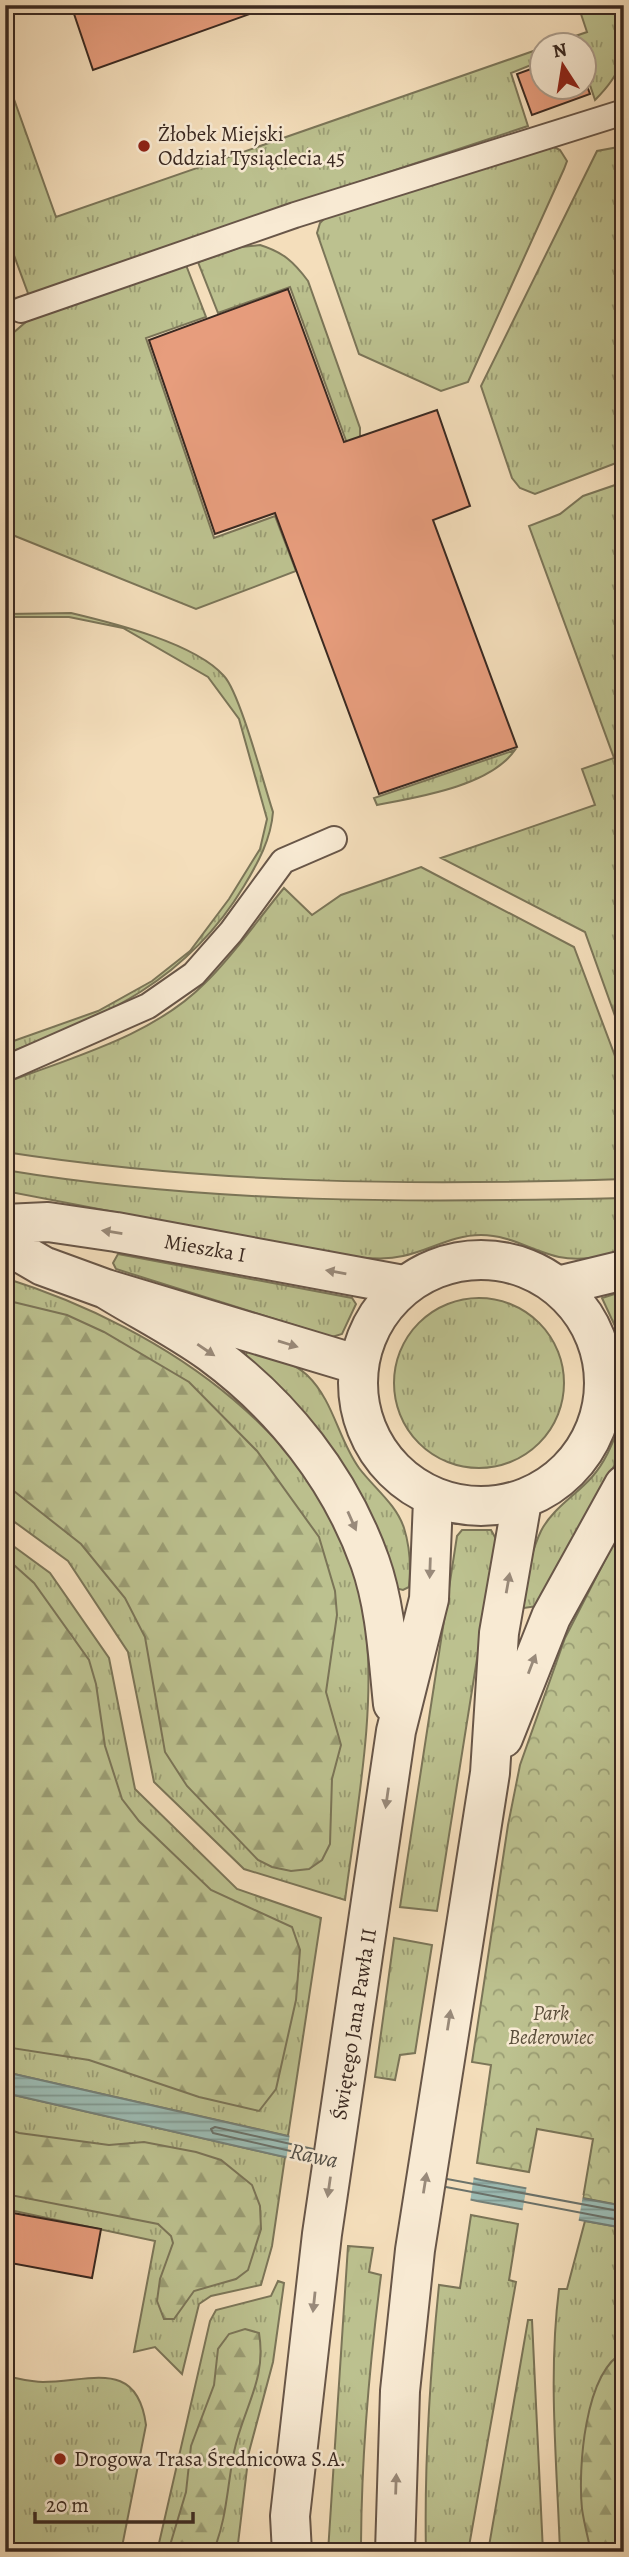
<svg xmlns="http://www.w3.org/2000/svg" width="629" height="2557" viewBox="0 0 629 2557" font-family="Alegreya,serif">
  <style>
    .grass { fill: url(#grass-tufts); stroke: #7b7558; stroke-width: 2 }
    .forest { fill: url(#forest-firs); stroke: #7b7558; stroke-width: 2 }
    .park { fill: url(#park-crowns); stroke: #7b7558; stroke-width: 2 }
    .water { fill: url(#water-rules); stroke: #758179; stroke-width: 2 }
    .pier { fill: #f4debb }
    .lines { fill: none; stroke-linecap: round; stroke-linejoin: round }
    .shore { stroke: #6b726a; stroke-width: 2 }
    .building { fill: #e79d7d; stroke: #3a2921; stroke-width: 2 }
    .lane-casing { stroke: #685648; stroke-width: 28 }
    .street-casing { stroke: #685648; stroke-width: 42 }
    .lane { stroke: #f8ead3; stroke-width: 24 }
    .street { stroke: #f8ead3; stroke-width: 38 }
    .oneway { fill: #998a7a }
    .poi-dot { fill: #8f2418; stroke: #f8ead3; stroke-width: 2.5 }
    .labels { text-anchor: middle; stroke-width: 5; stroke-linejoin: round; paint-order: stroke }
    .poi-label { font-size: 21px; fill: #3a2921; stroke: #f8ead3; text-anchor: start }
    .street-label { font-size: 21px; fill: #3a2921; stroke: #f8ead3 }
    .park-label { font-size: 21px; font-style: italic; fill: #5a4f3c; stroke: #f8ead3 }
    .water-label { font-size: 23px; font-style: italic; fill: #524e46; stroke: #f8ead3 }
  </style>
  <defs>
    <pattern id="grass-tufts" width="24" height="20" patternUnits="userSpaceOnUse" patternTransform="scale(1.75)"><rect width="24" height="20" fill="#bcc18f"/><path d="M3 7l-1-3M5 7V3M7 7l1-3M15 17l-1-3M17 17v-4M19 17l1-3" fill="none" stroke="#9a9d74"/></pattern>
    <pattern id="forest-firs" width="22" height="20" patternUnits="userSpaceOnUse" patternTransform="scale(1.75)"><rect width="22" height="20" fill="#bcc18f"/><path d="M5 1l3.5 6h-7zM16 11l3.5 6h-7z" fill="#9a9d74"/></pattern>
    <pattern id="park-crowns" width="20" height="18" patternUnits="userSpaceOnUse" patternTransform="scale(1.75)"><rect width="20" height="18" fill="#bcc18f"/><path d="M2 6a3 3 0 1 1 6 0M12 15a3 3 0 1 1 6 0" fill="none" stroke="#9a9d74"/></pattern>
    <pattern id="water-rules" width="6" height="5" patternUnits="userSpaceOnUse" patternTransform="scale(1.75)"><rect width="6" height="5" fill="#9cbcb4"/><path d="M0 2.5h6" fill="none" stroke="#809992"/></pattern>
  </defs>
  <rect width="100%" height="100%" fill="#f4debb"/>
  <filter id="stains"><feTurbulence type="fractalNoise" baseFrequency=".00286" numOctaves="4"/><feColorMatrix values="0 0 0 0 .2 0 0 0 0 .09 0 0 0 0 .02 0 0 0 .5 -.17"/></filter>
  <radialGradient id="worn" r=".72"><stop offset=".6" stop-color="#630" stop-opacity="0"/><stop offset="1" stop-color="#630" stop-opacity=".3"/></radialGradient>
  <path class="grass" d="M578,5H624C624,51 629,66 595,100L584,67V46L549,45L587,32Z
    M542,48L541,61L511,73L528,126L280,208L29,296L5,231V74L56,217Z
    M552,146L560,150L567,161L564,169L468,382L441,391L359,354L317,233L320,223L328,215Z
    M624,146V460L535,494L520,488L512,478L481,386L597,151Z
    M260,245C283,252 294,262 308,281L360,428V441L352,457L290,287L218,313L198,262L241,247Z
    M186,265L206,317L146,338L214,538L275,516L296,571L196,609L5,532V340L27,321Z
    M5,280C18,292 18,311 5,322Z
    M624,482V1041L585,932L441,858L595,805L582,769L614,758L529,526L560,514L583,496Z
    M71,613C113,623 195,643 224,676C240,693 264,785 273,812C271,839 258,863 244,886C187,981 105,1017 5,1054V1044L98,1011L152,981L190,951L229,899L260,849L267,819L239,719L208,677L123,628L69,617H5L7,614Z
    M515,750C490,786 419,797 377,805L374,798Z
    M421,867L574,947L624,1080V1179C416,1186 211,1184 5,1152V1083C72,1057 153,1036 205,983C234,955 258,919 284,888L312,915L341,895Z
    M5,1170C210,1204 417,1203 624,1198V1252C604,1257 579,1261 559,1257C532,1251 510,1235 481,1235C452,1235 431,1250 403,1256C385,1260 368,1258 349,1257L5,1191Z
    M118,1254L352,1298L356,1304L342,1334L332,1337L116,1269L113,1263Z
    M5,1278C164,1328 335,1439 364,1616C378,1701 356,1814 345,1900L244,1869L154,1782L128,1652L68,1561L5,1515Z
    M624,1291V1337H620L602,1298Z
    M394 1383a85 85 0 1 1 170 0a85 85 0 1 1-170 0Z
    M248,1351C268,1357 291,1360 307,1375C334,1401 338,1439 359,1468C374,1488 396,1504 404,1528C410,1547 411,1567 409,1587L403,1590L395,1588C368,1489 321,1424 245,1356Z
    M624,1415V1448L537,1606L524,1608L521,1604C526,1580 530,1554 541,1531C552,1509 576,1495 592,1477C608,1459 615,1436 624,1415Z
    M462,1530H491L496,1539L437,1911L400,1907L457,1536Z
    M5,1540L50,1573L109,1658L135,1789L237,1889L321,1918L288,2136L5,2072Z
    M394,1938L432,1945L415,2053L400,2055L395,2080L375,2077Z
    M5,2093L285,2157L272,2246L261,2285L211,2296L199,2304L182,2374L155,2347L134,2352L155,2241L5,2209Z
    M471,2215L518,2224L509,2280L516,2282L468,2552H426C424,2462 430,2374 439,2285L460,2288Z
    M585,2221L624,2228V2552H560C557,2465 548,2376 559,2289H567Z
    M348,2246L373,2248L369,2272L381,2275C369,2368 361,2459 361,2552H328Z
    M278,2281L284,2283L273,2362L249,2452L237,2552H157L210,2321L216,2310L271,2296Z
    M528,2320H532L543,2552H488Z
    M5,2376C17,2378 31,2382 43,2382C90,2382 137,2358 146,2425L121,2552H5Z"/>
  <path class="forest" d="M5,1300L67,1315L104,1332L189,1382L257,1451L319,1537L335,1591L337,1615L326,1692L341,1745L332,1779L330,1844L322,1860L309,1869L291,1871L272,1867L258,1860L187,1786L165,1752L145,1637L125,1598L81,1544L5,1484Z
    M5,1557L34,1583L89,1660L96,1684L105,1746L122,1799L139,1821L211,1890L292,1927L300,1950L296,2000L276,2089L259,2111L199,2097L89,2060L5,2047Z
    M5,2128L19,2133L109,2145L144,2142L196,2152L221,2160L252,2185L260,2206L261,2229L248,2270L236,2279L194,2291L174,2319H164L157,2301L160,2279L173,2243L171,2236L158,2224L5,2194Z
    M245,2329L259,2333C267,2380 243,2408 234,2452C227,2487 227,2519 213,2552H168L186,2492L191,2446L214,2385L218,2349L229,2334Z
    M624,2352V2552H591C588,2538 584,2523 582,2509C578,2470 584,2372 624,2352Z"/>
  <path class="park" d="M624,1523V2206L583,2198L593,2139L537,2129L529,2172L477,2163L491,2065L472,2062L508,1825L520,1765L565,1638Z"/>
  <path class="water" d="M5,2072L481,2180L624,2206V2228L477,2201L5,2093Z"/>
  <path class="pier" d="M290,2133L474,2175L470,2203L286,2161Z
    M527,2185L583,2195L578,2224L522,2213Z"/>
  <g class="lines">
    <path class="shore" d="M312,2156L213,2133L211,2129L215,2127L313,2149
      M447,2179L624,2212
      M446,2187L624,2221"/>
  </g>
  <path class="building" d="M71,5H257L258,11L93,70Z
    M542,65V88H584V78L590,94L532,115L517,74Z
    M288,289L344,442L437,410L470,506L433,520L517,747L379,794L275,513L215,534L149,340Z
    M13,2213L101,2229L92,2278L5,2262Z"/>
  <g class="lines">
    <defs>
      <path id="lane" d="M21,310L295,215L624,112
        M5,1069L148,1006L194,974L231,932L283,861L334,839"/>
      <path id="street" d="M5,1224L48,1222L116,1232L403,1285
        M5,1244L43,1266L106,1289L359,1365
        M358 1383a123 123 0 1 1 246 0a123 123 0 1 1-246 0Z
        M558,1286L624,1270
        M106,1289C140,1310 178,1329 211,1353C283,1406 340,1478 370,1562C386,1607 388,1657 393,1704
        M503,1738L551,1617L624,1485
        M292,2552L290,2516L322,2234L396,1731L429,1599L433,1500
        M395,2552L400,2391L415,2250L490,1773L499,1633L522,1501"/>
    </defs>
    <use href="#lane" class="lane-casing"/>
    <use href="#street" class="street-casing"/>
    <use href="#lane" class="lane"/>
    <use href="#street" class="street"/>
  </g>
  <defs><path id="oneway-solid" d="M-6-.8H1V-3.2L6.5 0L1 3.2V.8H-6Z" transform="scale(1.75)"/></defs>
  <g class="oneway">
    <use href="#oneway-solid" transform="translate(112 1232) rotate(-171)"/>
    <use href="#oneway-solid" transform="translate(336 1272) rotate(-170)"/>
    <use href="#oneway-solid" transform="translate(288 1344) rotate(17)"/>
    <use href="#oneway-solid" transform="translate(206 1350) rotate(34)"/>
    <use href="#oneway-solid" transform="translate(352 1521) rotate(66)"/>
    <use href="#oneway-solid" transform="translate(430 1568) rotate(92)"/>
    <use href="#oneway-solid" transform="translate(508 1583) rotate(-80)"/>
    <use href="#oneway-solid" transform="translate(532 1664) rotate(-69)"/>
    <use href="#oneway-solid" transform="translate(387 1798) rotate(98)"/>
    <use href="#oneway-solid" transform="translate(449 2020) rotate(-81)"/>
    <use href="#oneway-solid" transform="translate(425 2183) rotate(-81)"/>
    <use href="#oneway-solid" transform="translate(329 2187) rotate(98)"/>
    <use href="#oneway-solid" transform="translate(314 2302) rotate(96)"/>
    <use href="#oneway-solid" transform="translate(396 2484) rotate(-88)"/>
  </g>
  <g class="poi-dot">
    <circle cx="144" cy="146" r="7"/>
    <circle cx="60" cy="2459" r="7"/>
  </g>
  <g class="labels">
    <g class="poi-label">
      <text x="158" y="141">Żłobek Miejski<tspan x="158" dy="24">Oddział Tysiąclecia 45</tspan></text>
      <text x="74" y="2466">Drogowa Trasa Średnicowa S.A.</text>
    </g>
    <g class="street-label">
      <text transform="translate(205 1248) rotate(10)" y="7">Mieszka I</text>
      <text transform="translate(354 2024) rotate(-81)" y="7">Świętego Jana Pawła II</text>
    </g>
    <g class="park-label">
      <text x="551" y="2020">Park<tspan x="551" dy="24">Bederowiec</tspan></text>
    </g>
    <g class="water-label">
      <text transform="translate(314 2155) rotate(12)" y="8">Rawa</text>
    </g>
  </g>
  <rect width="629" height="2557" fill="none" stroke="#f4debb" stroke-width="28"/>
  <rect x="7" y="7" width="615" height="2543" fill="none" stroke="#3a2921" stroke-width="3.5"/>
  <rect x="14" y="14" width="601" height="2529" fill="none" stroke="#3a2921" stroke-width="2"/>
  <g transform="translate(563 66) rotate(348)"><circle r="33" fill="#f8ead3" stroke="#ac9d8c" stroke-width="2"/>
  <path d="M0-5L12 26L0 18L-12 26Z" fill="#8f2418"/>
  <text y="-10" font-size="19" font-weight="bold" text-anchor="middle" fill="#3a2921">N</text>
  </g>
  <path d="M35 2512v10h158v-10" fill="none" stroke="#3a2921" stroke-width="3.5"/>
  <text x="46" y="2512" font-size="21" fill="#3a2921" stroke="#f8ead3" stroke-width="5" paint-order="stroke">20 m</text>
  <rect width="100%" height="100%" filter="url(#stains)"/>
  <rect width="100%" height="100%" fill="url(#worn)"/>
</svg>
